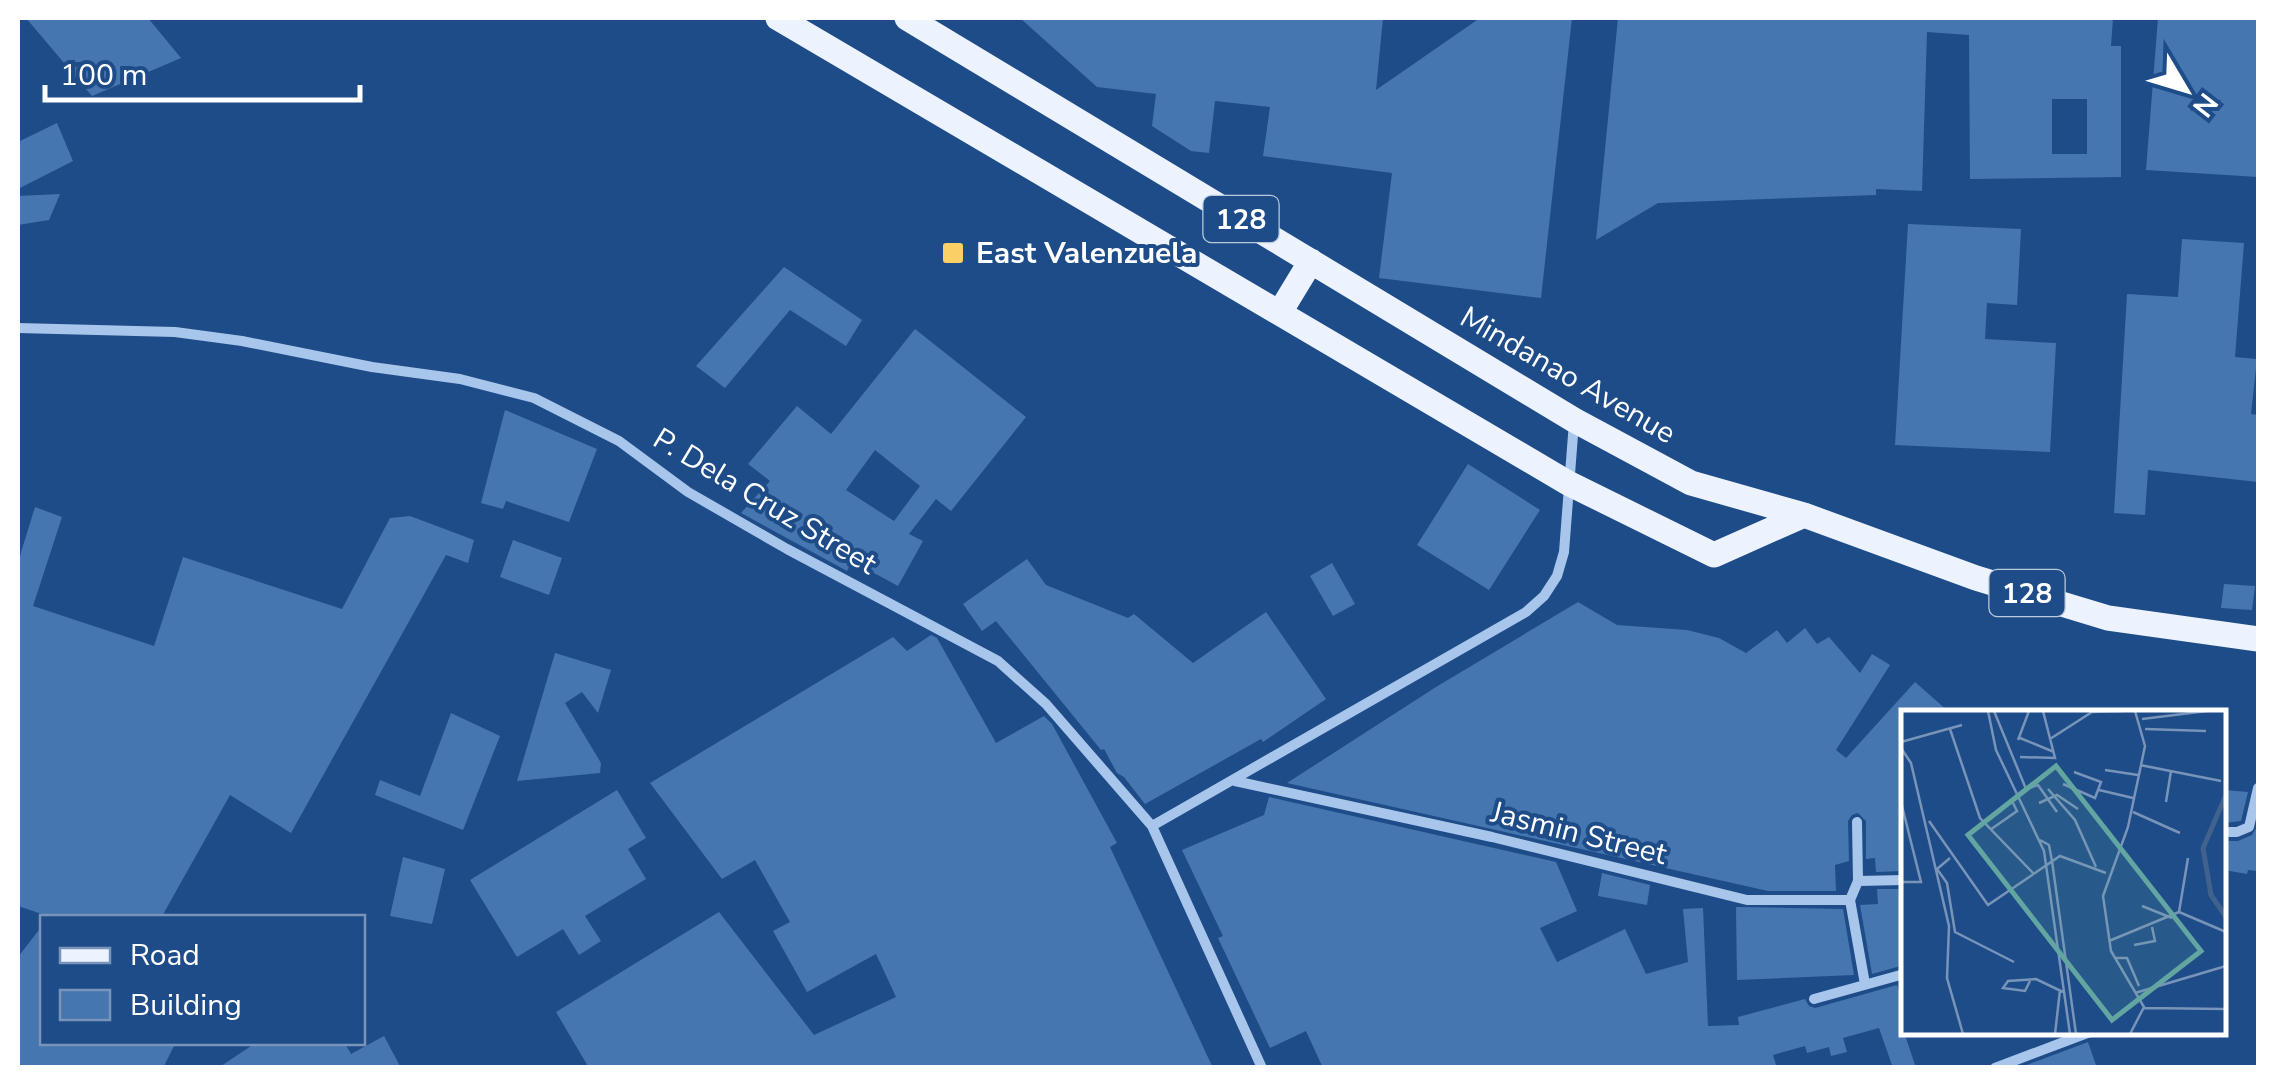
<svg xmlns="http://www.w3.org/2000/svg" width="2276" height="1085" viewBox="0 0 2276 1085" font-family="'Nunito Sans',sans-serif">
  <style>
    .building { fill: #4676b0; fill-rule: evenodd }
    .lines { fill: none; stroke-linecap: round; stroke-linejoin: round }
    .minor { stroke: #a8c6eb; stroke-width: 10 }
    .primary { stroke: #ecf3fe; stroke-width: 25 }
    .poi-dot { fill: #fad066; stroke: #1e4c88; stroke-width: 4 }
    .labels { text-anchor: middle; stroke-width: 8; stroke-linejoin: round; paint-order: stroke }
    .shield { fill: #1e4c88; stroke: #bcc9db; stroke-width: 2.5 }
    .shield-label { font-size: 28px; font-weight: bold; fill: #fff }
    .poi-label { font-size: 30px; font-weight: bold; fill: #fff; stroke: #1e4c88; text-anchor: start }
    .street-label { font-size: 30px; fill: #fff; stroke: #1e4c88 }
    .inset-river { fill: none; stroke: #41628d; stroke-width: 5 }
    .inset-road { fill: none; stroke: #7894b8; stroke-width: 2.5 }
    .view { fill: #63a6a1; fill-opacity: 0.15; stroke: #63a6a1; stroke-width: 5 }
    .inset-edge { fill: none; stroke: #fff; stroke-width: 5 }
  </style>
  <rect width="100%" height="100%" fill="#1e4c88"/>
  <path class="building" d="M26,18H148L181,58L92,96Z
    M1020,18H1383L1376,90L1480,18H1572L1541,298L1379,278L1392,173L1263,156L1270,107L1215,101L1209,153L1191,151L1152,126L1156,94L1097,87Z
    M1618,18H2113L2111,46H2121V177L1970,179L1969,35L1927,32L1922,191L1876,189V195L1658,203L1596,240ZM2052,99H2087V154H2052Z
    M2158,18H2258V177L2146,170Z
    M57,123L73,161L18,189V142Z
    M60,194L49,220L18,225V196Z
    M1908,224L2021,229L2017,305L1987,303L1985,339L2056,343L2050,452L1895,445Z
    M2182,239L2244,243L2235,357L2257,359L2251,414L2258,415V482L2148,470L2145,515L2114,513L2127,294L2178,297Z
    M784,267L862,320L846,346L790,310L725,388L696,366Z
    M915,329L1026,417L951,511L936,499L909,534L923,541L898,586L852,561L847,571L741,513L770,481L748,464L797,406L831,434ZM875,450L920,486L894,521L846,490Z
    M505,410L597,449L569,522L506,501L503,509L481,503Z
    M1468,464L1540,510L1489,590L1417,545Z
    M35,507L62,517L33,606L154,646L183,557L342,609L390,518L410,516L474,540L468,563L446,555L291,833L230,795L161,918H54L18,906V562Z
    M513,540L562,558L549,595L500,577Z
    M1027,559L1046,585L1128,618L1134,614L1193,663L1266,612L1326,699L1263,742L1261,739L1145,804L1124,777L1117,773L1104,749L1101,750L996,621L982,631L963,604Z
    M1332,563L1355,604L1333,616L1310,576Z
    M2224,584L2255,586L2252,610L2221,608Z
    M1578,602L1617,625L1687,630L1719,638L1746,653L1777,630L1787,643L1805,628L1817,644L1829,637L1860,673L1872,654L1890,665L1836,750L1846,758L1915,682L1949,712H1904V871L1876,872L1875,858L1866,859V821L1858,813L1852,815L1848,821L1849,861L1835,865L1836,891H1768L1287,783L1436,687Z
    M931,635L937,638L996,743L1044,716L1052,724L1117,843L1110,847L1213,1068H589L556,1012L719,912L814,1035L896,997L876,954L807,992L773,931L790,922L755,860L722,879L650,783L893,637L907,651Z
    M555,653L611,670L598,713L582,692L565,703L601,763L600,773L517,781Z
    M451,713L500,736L463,830L375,795L380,780L420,796Z
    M617,790L646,838L628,849L646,879L585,916L601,941L579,955L563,929L517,957L470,880Z
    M2224,790L2248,792L2241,821L2224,823Z
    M1269,797L1556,862L1577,911L1540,928L1557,962L1625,929L1646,974L1688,962L1683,909L1703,908L1708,1026L1739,1025L1738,1017L1805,999L1809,1006L1815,1008L1897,985L1904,1007V1032L1916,1068H1893L1879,1028L1843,1038L1847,1052L1831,1056L1829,1047L1807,1053L1805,1046L1773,1055L1777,1068H1323L1306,1031L1270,1048L1218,938L1223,936L1182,850L1264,815Z
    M2258,825V871L2248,870L2247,874L2224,870V841H2238L2252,835Z
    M403,857L445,869L432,924L390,916Z
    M1602,873L1650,885L1647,905L1598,896Z
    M1877,889H1904V907L1900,908L1904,965L1872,974L1860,905L1878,904Z
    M1736,907L1843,909L1854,975L1737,980Z
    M42,926V1042H176L163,1068H18V957Z
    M384,1036L401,1068H218L257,1042H344L351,1054Z
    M2088,1042L2097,1068H2024V1066Z"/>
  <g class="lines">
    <path class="minor" d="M18,328L175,332L242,341L372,367L460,379L534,398L619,441L688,492L787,549L998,661L1046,704L1152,826L1262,1068
      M1235,781L1492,837L1747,900H1850
      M1857,822L1858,881
      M1152,826L1526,612L1544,596L1557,576L1564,552L1574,422
      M2224,832H2237L2249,827L2258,788
      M1850,900L1865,984
      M1850,900L1858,881L1904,880
      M1814,999L1904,974
      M1995,1068L2090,1032"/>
    <path class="primary" d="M778,18L1568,483L1714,555L1804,515
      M907,18L1574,420L1691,483L1804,515L1976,578L2108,618L2258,639
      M1280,312L1311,261"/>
  </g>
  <rect class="poi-dot" x="941" y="241" width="24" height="24" rx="5"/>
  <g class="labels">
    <g class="shield">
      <rect x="1203.5" y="196" width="75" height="46" rx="8"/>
      <rect x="1989.5" y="570" width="75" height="46" rx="8"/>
    </g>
    <g class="shield-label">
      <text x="1241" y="229">128</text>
      <text x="2027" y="603">128</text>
    </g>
    <g class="poi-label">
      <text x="976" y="263">East Valenzuela</text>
    </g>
    <g class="street-label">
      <text transform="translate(1568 375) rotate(30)" y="10">Mindanao Avenue</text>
      <text transform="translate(765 501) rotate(31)" y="10">P. Dela Cruz Street</text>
      <text transform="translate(1579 833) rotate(14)" y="10">Jasmin Street</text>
    </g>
  </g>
  <g transform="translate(1901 710)">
    <rect width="325" height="325" fill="#1e4c88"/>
    <path class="inset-river" d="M325,85L302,138L310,185L325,207"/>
    <path class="inset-road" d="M87,1L95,40L143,141L169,324M93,1L125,79L119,84M241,9L306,1M49,19L79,108L132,163M244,19L305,21M119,28L153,42M149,29L191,2L222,1M117,30L128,1M0,32L61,15M0,38L10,53L48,216L46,268L62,324M119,47L154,48L142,1M239,55L320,71M204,60L237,65M162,74L194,88L200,72L173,62M128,78L137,75L156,102M147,79L174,110L195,157M198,80L232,88M0,92L20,172H0M265,92L270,61M138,93L156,85L177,99M232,102L279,123M28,111L87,195L159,146L205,163M89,120L116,101L111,91M139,130L148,135L151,151L175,324M325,143V179M49,148L36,159L46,173L54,222L113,252M241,196L271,208M278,202L325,222M208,231L278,202L287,148M233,235L254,231L251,217M213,248H226L238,276M129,271L124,281L102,278L107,271L135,269L162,282M234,283L325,256M243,298L325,299M154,324L159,280M229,324L243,297L210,241L202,186L227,117L244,36L234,1"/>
    <path class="view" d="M155,56L300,241L211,310L67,125Z"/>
    <rect width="325" height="325" class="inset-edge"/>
  </g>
  <rect width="2276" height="1085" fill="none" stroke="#ffffff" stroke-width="40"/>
  <rect x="40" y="915" width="325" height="130" fill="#1e4c88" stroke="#7894b8" stroke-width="2.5"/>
  <rect x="60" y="948" width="50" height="15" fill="#ecf3fe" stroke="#7894b8" stroke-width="2.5"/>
  <text x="130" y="965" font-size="30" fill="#ffffff">Road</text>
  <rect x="60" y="990" width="50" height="30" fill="#4676b0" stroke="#7894b8" stroke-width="2.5"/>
  <text x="130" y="1015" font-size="30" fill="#ffffff">Building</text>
  <g transform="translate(2186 90) rotate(128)" stroke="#1e4c88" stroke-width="8" paint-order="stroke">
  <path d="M0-8L18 38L0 25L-18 38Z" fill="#ffffff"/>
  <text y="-15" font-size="28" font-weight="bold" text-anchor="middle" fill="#ffffff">N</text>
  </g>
  <path d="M45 85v15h315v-15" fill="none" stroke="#ffffff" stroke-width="5"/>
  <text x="60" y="85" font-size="30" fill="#ffffff" stroke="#1e4c88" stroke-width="8" paint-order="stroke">100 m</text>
</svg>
